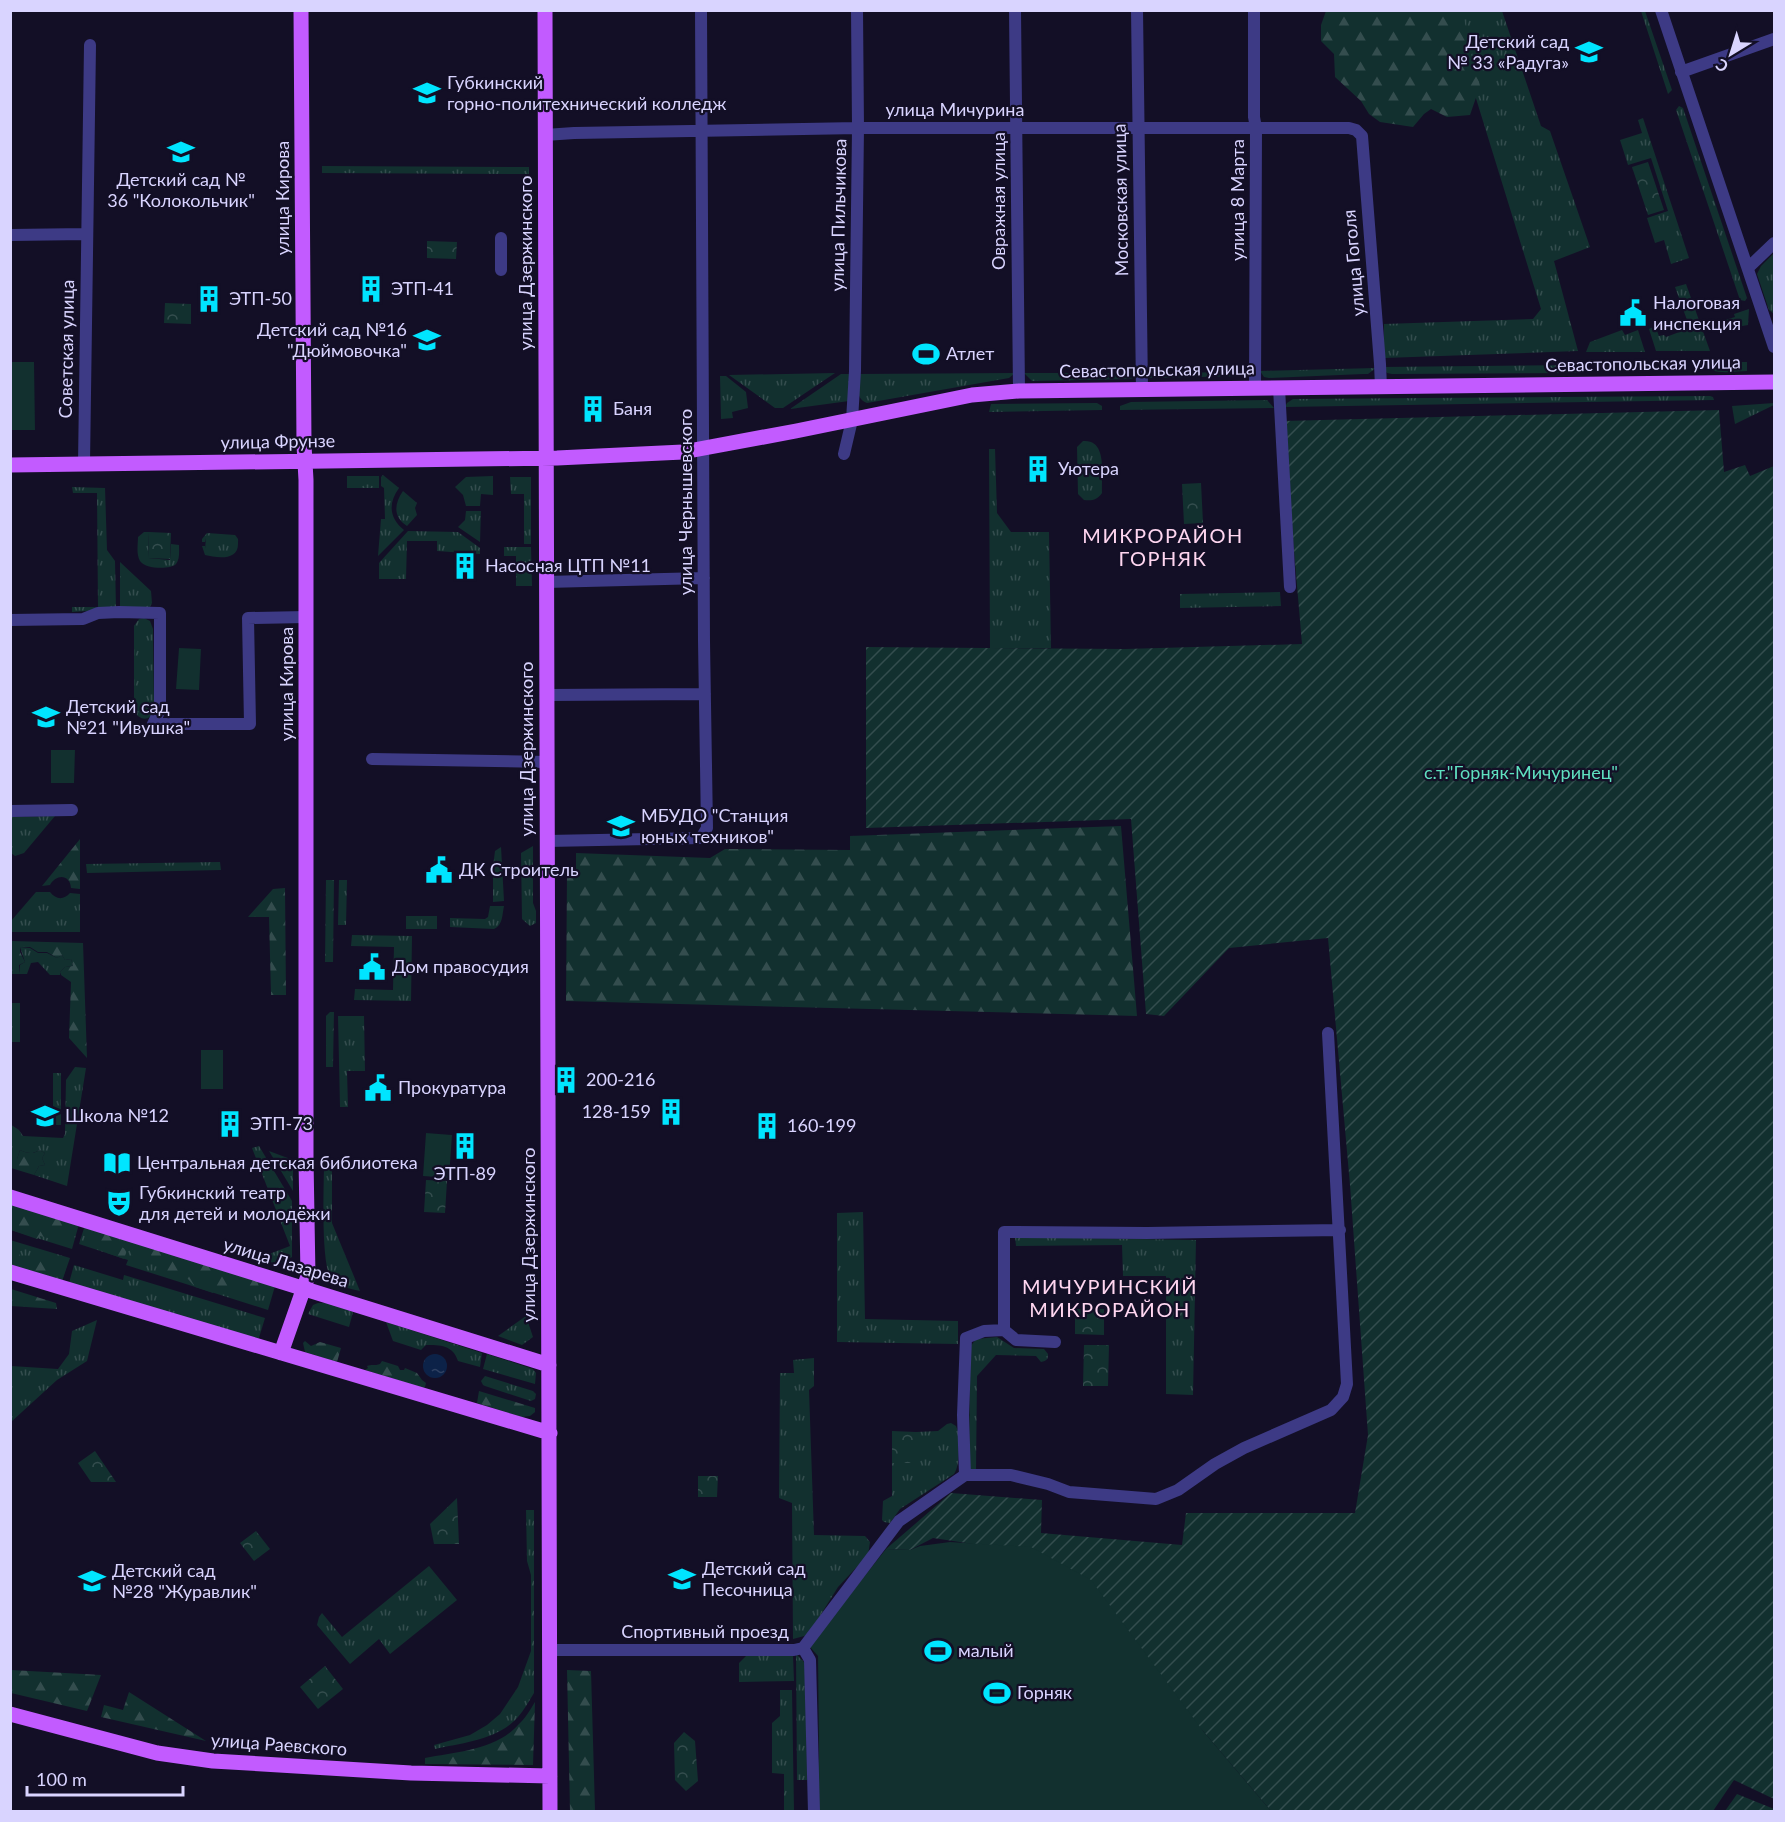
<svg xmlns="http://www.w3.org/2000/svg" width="1785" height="1822" viewBox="0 0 1785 1822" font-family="Lato,sans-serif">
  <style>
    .grass { fill: url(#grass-tufts) }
    .forest { fill: url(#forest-firs) }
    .park { fill: url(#park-crowns) }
    .garden { fill: url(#garden-furrows) }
    .pitch { fill: #12302f }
    .water { fill: url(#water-ripples) }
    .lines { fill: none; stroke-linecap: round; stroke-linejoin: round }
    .minor { stroke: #3d3a85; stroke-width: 12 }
    .major { stroke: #c25bff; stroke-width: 15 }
    .labels { text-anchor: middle; stroke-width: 4.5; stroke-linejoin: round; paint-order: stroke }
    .poi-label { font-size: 18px; fill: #d9d4ff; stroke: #130f26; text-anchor: start }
    .street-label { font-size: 18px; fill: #d9d4ff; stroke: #130f26 }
    .park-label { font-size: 18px; fill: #5fe0c0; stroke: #130f26 }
    .neighbourhood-label { font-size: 20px; letter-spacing: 1.5px; fill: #ffd6f0; stroke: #130f26 }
  </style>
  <defs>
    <pattern id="grass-tufts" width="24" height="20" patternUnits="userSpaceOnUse" patternTransform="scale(1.5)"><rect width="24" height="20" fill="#12302f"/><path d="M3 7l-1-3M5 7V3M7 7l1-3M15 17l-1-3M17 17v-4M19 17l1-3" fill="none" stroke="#344d4e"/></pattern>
    <pattern id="forest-firs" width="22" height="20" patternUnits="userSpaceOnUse" patternTransform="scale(1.5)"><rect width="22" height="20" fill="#12302f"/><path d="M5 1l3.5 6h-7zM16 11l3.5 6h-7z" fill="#344d4e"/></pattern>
    <pattern id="park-crowns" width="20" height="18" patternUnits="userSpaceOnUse" patternTransform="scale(1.5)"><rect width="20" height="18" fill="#12302f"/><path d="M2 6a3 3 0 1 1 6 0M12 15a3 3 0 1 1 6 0" fill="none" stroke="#344d4e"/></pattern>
    <pattern id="garden-furrows" width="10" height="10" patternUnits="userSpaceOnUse" patternTransform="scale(1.5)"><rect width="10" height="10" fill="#12302f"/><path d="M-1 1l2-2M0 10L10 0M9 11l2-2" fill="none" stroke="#344d4e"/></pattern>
    <pattern id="water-ripples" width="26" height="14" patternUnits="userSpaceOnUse" patternTransform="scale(1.5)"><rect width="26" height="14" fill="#0c2248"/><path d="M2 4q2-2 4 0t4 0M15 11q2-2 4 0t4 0" fill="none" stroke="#2f4163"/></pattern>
  </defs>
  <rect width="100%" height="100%" fill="#130f26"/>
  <path class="grass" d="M1449,11H1502L1541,126L1550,131L1590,247L1554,261L1578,351L1384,358V324L1533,319L1541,309Z
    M1641,11H1645L1672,90L1668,94Z
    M1679,106L1683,108L1747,298L1745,301L1740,300L1676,110Z
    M1643,118L1689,258L1671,264L1664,240L1655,243L1647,218L1668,211L1651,158L1628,165L1620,140L1642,133L1638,120Z
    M322,166L529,167V174L322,173Z
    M1774,253V314L1769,310L1757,274L1761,266Z
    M1686,284L1710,351H1656L1649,329L1655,326L1659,336L1664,335L1666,337L1682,331L1680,324L1687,320L1675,287Z
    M1749,309L1748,325L1714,331L1712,324L1735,317L1734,314Z
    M1622,330L1625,335L1638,330L1645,352H1586L1590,342Z
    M1704,362H1747V371C1734,371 1710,377 1704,362Z
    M1581,365L1582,368L1577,373L1392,374L1387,373L1383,367Z
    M1376,368L1368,374H1363L1269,378L1264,377L1260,371Z
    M1252,372L1248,376L1148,378L1144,373Z
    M835,373L783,408H775L729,375Z
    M1015,373L1009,378L867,403C855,399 858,385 858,374Z
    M1024,373H1137L1134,378L1130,379L1032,381Z
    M841,374H849V401L790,409Z
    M720,376H726L746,392L748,408L732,412L733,418L721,419Z
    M1710,396L1713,397L1714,400L1285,407L1287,403L1293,399Z
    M1267,400L1274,408L1120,410V406L1131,402Z
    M1097,403L1102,406V410L989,412L991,404Z
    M1774,403V405L1735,424L1732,406Z
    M1083,441C1108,439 1101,475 1102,493C1097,500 1092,501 1084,500L1078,494L1077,447Z
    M989,449H995L997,513L1011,532H1049L1051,648H990Z
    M383,475L399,488C388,503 389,518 404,530L378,556L381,519H385L384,488L381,486V477Z
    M347,476H379V488H347Z
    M493,476V495L481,494L480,506H466L463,495L455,487L466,477Z
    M510,477H531V544H524V494H511Z
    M72,487L105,488L107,550L115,561L116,609L72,612V607H98L97,493H73Z
    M403,491L417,503L415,508L417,515L407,526C393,517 394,504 403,491Z
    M466,511H481L480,542L458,527L465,520Z
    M408,531L458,532L480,548V554L437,551V541H407L406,579H379V563Z
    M144,532H149L148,558L170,560L171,544L179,545C179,551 180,559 176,564C170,570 145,569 140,561C136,554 138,544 138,537Z
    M207,533L235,535C239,540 238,538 238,544C238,561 217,558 205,555L202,546H205V549L206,538L205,542H202V539Z
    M504,547H531L532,586H516V556H504Z
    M120,562L151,591L152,603L150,607L120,609Z
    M1280,592L1281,606L1180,608V594Z
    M144,618L150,621L153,629L154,710C150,722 140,721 134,711V626L139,619Z
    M55,816L24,853L15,856L11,853L10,817Z
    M533,846V903L536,911V923L530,926L522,919L521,853Z
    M501,847L504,901L493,902V867L495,851Z
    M220,862L221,870L87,873L86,864Z
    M339,880H347L346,925H338Z
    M36,892H50C56,900 64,900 70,893L80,894V932H11V921Z
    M490,906H504C502,915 503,925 494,929L450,927V918L485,919L488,917Z
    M406,916H437V929H406Z
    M352,935L412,936L411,1001L354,1000L355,989L393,990L394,947L351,946Z
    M20,947L30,948L38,953H47L57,958L62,955L65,960L71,959L73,966L65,967L60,972V975H50L38,962L31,963L27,974H20V965L25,962Z
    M11,1003H20V1042H11Z
    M338,1016H364L365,1071H347L348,1107H340Z
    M75,1067L86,1068L67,1186L34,1175L39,1166L45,1165L42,1158L45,1153L39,1150C32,1155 27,1153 20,1150L17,1159H11L10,1124L19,1130L23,1136L63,1138L65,1134L66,1080Z
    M53,1073H61V1125H53Z
    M259,1146L292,1201V1257L278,1265L266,1260L264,1256L290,1246L252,1148Z
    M269,1151L293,1160V1191Z
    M324,1165H332V1223L360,1291C352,1289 339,1287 333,1282C320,1271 324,1185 324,1165Z
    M10,1202L79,1224L72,1249L11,1230Z
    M863,1212L865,1319L958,1321V1344L837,1342V1213Z
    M85,1225L275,1286L268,1310L126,1265L128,1260L79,1244Z
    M1015,1237L1196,1240L1193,1395L1166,1394V1276H1123L1122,1245L1016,1246Z
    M10,1240L70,1258L62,1281L11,1266Z
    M74,1265L123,1280L124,1275L265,1318L258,1341L69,1283Z
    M318,1303H329L353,1312L349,1327L308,1314L313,1305Z
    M526,1316L533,1337L522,1345L498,1336Z
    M97,1320L87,1361L57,1380L11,1422V1366L58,1369L69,1354L72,1331Z
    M386,1322L482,1353L480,1367L458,1361C453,1345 440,1345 426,1345L421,1350L393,1341Z
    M997,1337L1014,1348L1044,1349L1048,1354C1048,1359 1047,1361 1041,1362L1036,1356L996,1355L977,1376L976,1470H969L970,1347L976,1339Z
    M487,1354L533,1369L536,1373L535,1384L483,1369Z
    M814,1358V1386L809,1390L814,1535L865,1536L870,1542L868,1555L838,1587L808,1635L793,1639L792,1503L779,1498L780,1373H794L793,1360Z
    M485,1376L533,1391L536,1394L535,1399L531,1401L485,1386L483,1385L481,1381Z
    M951,1423L956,1426L958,1431C958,1444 961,1463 954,1474L900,1509L890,1523L884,1522L882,1520L883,1501L892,1496V1463H916V1432L938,1431L947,1424Z
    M526,1510H534V1693C529,1701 524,1710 518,1717C498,1740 462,1743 435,1749L434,1745L470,1735L487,1725L500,1714L518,1687L531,1651V1575L527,1561Z
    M429,1566L457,1600L390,1654L379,1639L350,1664L317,1625L319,1617L322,1613L342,1637Z
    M796,1654L805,1663L806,1668L807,1780H797Z
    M793,1655L794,1681L739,1682V1663L746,1656Z
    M780,1690H792L794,1811H784V1774L772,1773V1723L780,1716Z"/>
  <path class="forest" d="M1326,11H1462L1480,86L1470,115L1447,117L1431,109L1424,114L1413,127L1380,122L1369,114L1361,101L1335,77L1334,54L1321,41V25Z
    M1121,826L1137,1016L566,1001L567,874H576V853L710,858L725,849L850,850V836Z
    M80,839V889L71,888C70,874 56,874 50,885L42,886Z
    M326,880H334L333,962H325Z
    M285,888L286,995H271L269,917H248L273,889Z
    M11,941L83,943L87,1058L69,1038L71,982L61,975L60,972L65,967L73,966L71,959L65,960L62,955L57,958L47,952H38L30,947H20V952L25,962L19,965L20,974H11Z
    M330,1012H334L333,1067H326V1016Z
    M20,1150C27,1153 33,1155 39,1150L45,1153L42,1158L45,1165L39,1166L34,1175L11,1168V1159H17Z
    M17,1205L67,1221L70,1227V1233C63,1236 58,1235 52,1239L40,1236L37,1239L11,1230L10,1225L15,1224L13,1213Z
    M95,1228L117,1236L120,1241L118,1245L127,1250L124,1259L107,1253L106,1247L91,1242L89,1238Z
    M137,1242L257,1281L259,1287L257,1293L250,1299C249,1296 238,1287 235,1286L225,1287L222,1290L217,1288L213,1293L195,1287L188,1279L182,1277L181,1271L172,1273L165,1272L163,1268L154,1266L150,1251L145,1249L142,1255L137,1258L133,1257L131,1252Z
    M17,1252L20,1255L21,1260L24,1262L33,1258L41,1261L44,1259L50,1260V1268L52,1270L61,1265H67L62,1281L11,1266V1257Z
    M11,1289L56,1303L57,1309L11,1306Z
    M305,1341L311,1346L320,1342L341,1348L337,1362L305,1352L303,1343Z
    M382,1361L398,1366L400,1370H404L405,1368L417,1373L422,1380L426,1383L425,1387L423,1388L365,1370L368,1368L367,1366C371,1364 375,1366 380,1364Z
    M479,1391L535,1408V1412L530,1416L522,1417L477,1403Z
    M10,1670H11L101,1675L87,1711L11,1693Z
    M567,1670L591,1671L595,1811H570Z
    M129,1692L206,1741L101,1717L104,1705L123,1710Z
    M535,1702L533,1765L425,1764V1758C456,1752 496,1750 518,1725C525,1719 530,1710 535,1702Z"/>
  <path class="park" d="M1648,162L1664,210L1648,215L1632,167Z
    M427,241L457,242L456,259L427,258Z
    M165,303L191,304V324L164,323Z
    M1201,483L1203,523L1184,524L1182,484Z
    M149,532L171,533L170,559L148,558Z
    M426,1180L447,1181L445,1213L424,1212Z
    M1075,1309H1104V1335L1075,1334Z
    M1084,1345H1109L1108,1386H1083Z
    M892,1431L916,1432V1463H892Z
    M95,1451L116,1482H91L78,1463Z
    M698,1476H718L717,1497H698Z
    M457,1498L459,1544H434L430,1524Z
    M256,1531L270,1549L254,1561L240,1543Z
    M325,1666L343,1689L318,1709L300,1687Z
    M684,1732L695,1741L698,1781L686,1791L675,1780L674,1743Z"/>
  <path class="garden" d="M1719,410L1724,472L1745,465L1750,476L1774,466V1799L1734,1780L1713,1811H1271L1203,1731L973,1544L933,1538L910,1550L886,1549L951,1493L1042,1500L1041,1533L1182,1545L1186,1513H1355L1368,1435L1350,1185L1328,938L1229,948L1164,1016L1146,1014L1131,819L866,828V647L1125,649L1302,644L1283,421Z
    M1737,1794L1774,1809V1811H1725Z"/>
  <path class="pitch" d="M34,362L35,430H11V362Z
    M179,648L201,649L199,690L176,689Z
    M51,750H75L74,783H51Z
    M201,1050H223V1089H201Z
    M426,1133L452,1135L449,1178L423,1176Z
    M950,1542L1031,1547L1091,1580L1203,1731L1271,1811H817L816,1789L819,1757L818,1656L809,1646L886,1549L910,1550L920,1546Z"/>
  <path class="water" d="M423 1366a12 12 0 1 1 24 0a12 12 0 1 1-24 0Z"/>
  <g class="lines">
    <path class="minor" d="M1015,10L1019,391
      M1137,10L1142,390
      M1254,10V117L1256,128L1255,389
      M1661,10L1774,347
      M1681,72L1774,39
      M545,135L574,133L858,128H1349L1356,130L1362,136L1380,364L1381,387
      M10,235L87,234
      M1748,268L1774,243
      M501,270V238
      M1279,388L1290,587
      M844,454L852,420L855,371L858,128L857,10
      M84,464L90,45
      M546,582L704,578
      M10,620L83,619L98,613L119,612L160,613V710L153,724H250L248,618L306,617
      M547,695L705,694
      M372,759L547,762
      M10,811L72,810
      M547,841L701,838L707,828L704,641L701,10
      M1004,1330L1016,1340L1055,1342
      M965,1475L963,1415L966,1338L984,1331L1004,1330V1232L1147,1233L1340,1230
      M803,1648L899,1521L965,1475H1011L1048,1484L1069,1492L1156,1499L1178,1490L1215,1464L1244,1448L1331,1410L1343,1397L1347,1384L1328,1033
      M550,1650H794L803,1648L810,1660L814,1812"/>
    <path class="major" d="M545,10L550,1812
      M10,465L557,458L683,452L796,431L972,395L1019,391L1774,382
      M10,1197L549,1365
      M10,1272L550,1433
      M281,1353L308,1276L306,1159V480L304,445L301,10
      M10,1714L157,1753L213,1761L411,1773L550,1776"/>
  </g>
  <defs>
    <symbol id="school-bare" viewBox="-9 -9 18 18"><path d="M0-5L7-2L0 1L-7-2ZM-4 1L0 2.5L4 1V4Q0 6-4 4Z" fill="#00e5ff" stroke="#130f26" stroke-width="2.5" paint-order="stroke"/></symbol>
    <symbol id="university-bare" viewBox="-9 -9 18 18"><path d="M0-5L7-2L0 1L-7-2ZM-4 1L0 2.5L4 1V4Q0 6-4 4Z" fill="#00e5ff" stroke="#130f26" stroke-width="2.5" paint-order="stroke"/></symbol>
    <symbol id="building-bare" viewBox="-9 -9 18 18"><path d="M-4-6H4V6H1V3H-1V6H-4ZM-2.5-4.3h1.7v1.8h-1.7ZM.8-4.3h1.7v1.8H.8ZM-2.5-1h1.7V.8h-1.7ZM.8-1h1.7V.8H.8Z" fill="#00e5ff" stroke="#130f26" stroke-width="2.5" paint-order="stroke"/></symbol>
    <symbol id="civic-bare" viewBox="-9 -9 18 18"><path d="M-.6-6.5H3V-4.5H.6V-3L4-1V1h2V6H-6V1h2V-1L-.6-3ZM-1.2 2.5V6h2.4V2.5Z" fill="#00e5ff" stroke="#130f26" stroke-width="2.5" paint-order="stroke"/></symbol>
    <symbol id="stadium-bare" viewBox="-9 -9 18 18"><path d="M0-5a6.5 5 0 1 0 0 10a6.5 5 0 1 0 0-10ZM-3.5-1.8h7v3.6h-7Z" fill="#00e5ff" stroke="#130f26" stroke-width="2.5" paint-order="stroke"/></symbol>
    <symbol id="library-bare" viewBox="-9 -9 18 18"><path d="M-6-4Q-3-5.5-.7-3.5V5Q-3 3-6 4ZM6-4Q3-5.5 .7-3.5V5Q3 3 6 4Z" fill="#00e5ff" stroke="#130f26" stroke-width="2.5" paint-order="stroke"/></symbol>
    <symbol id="theatre-bare" viewBox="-9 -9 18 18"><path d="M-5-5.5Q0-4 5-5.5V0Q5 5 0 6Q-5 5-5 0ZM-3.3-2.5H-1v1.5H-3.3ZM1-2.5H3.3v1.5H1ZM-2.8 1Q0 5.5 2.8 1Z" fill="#00e5ff" stroke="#130f26" stroke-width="2.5" paint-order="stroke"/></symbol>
  </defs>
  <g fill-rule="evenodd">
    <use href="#school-bare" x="1570" y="33" width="38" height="38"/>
    <use href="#university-bare" x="408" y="74" width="38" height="38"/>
    <use href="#school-bare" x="162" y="133" width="38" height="38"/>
    <use href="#building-bare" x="352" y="270" width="38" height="38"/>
    <use href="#building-bare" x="190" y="280" width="38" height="38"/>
    <use href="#civic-bare" x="1614" y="294" width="38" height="38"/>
    <use href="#school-bare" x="408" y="321" width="38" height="38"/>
    <use href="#stadium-bare" x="907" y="335" width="38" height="38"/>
    <use href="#building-bare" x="574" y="390" width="38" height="38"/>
    <use href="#building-bare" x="1019" y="450" width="38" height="38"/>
    <use href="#building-bare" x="446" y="547" width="38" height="38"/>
    <use href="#school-bare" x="27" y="698" width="38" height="38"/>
    <use href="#school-bare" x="602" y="807" width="38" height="38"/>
    <use href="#civic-bare" x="420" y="851" width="38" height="38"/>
    <use href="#civic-bare" x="353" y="948" width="38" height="38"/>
    <use href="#building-bare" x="547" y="1061" width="38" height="38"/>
    <use href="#civic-bare" x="359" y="1069" width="38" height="38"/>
    <use href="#building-bare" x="652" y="1093" width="38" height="38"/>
    <use href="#school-bare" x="26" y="1097" width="38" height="38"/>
    <use href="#building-bare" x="211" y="1105" width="38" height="38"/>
    <use href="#building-bare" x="748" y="1107" width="38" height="38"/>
    <use href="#building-bare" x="446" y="1127" width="38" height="38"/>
    <use href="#library-bare" x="98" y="1144" width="38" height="38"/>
    <use href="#theatre-bare" x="100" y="1184" width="38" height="38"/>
    <use href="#school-bare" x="663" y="1560" width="38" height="38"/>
    <use href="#school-bare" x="73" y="1562" width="38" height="38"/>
    <use href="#stadium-bare" x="919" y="1632" width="38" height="38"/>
    <use href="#stadium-bare" x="978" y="1674" width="38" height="38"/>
  </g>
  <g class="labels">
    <g class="poi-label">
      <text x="1569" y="48" text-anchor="end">Детский сад<tspan x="1569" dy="21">№ 33 «Радуга»</tspan></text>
      <text x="447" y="89">Губкинский<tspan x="447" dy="21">горно-политехнический колледж</tspan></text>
      <text x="181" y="186" text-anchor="middle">Детский сад №<tspan x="181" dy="21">36 "Колокольчик"</tspan></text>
      <text x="391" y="295">ЭТП-41</text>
      <text x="229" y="305">ЭТП-50</text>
      <text x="1653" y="309">Налоговая<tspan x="1653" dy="21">инспекция</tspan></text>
      <text x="407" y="336" text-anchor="end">Детский сад №16<tspan x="407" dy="21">"Дюймовочка"</tspan></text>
      <text x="946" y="360">Атлет</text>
      <text x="613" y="415">Баня</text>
      <text x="1058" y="475">Уютера</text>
      <text x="485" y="572">Насосная ЦТП №11</text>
      <text x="66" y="713">Детский сад<tspan x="66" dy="21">№21 "Ивушка"</tspan></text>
      <text x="641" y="822">МБУДО "Станция<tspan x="641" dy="21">юных техников"</tspan></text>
      <text x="459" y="876">ДК Строитель</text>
      <text x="392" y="973">Дом правосудия</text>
      <text x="586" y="1086">200-216</text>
      <text x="398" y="1094">Прокуратура</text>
      <text x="651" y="1118" text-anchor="end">128-159</text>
      <text x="65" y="1122">Школа №12</text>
      <text x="250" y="1130">ЭТП-73</text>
      <text x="787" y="1132">160-199</text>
      <text x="137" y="1169">Центральная детская библиотека</text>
      <text x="465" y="1180" text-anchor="middle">ЭТП-89</text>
      <text x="139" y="1199">Губкинский театр<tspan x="139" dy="21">для детей и молодёжи</tspan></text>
      <text x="702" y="1575">Детский сад<tspan x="702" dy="21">Песочница</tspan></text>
      <text x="112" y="1577">Детский сад<tspan x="112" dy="21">№28 "Журавлик"</tspan></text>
      <text x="958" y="1657">малый</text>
      <text x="1017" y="1699">Горняк</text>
    </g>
    <g class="street-label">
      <text x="955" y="116">улица Мичурина</text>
      <text transform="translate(283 198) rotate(-90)" y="6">улица Кирова</text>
      <text transform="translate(1121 200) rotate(-91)" y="6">Московская улица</text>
      <text transform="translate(1238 200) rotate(-90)" y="6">улица 8 Марта</text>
      <text transform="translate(999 201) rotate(-90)" y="6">Овражная улица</text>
      <text transform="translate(839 215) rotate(-89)" y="6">улица Пильчикова</text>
      <text transform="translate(526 263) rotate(-90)" y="6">улица Дзержинского</text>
      <text transform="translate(1354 263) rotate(-95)" y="6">улица Гоголя</text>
      <text transform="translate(67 349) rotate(-89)" y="6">Советская улица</text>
      <text transform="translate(1643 364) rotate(-1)" y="6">Севастопольская улица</text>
      <text transform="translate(1157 370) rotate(-1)" y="6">Севастопольская улица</text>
      <text transform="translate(278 442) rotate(-1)" y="6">улица Фрунзе</text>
      <text transform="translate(686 502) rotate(-90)" y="6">улица Чернышевского</text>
      <text transform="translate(287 684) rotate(-90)" y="6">улица Кирова</text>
      <text transform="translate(527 749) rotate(-90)" y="6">улица Дзержинского</text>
      <text transform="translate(529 1235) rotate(-90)" y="6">улица Дзержинского</text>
      <text transform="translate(286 1263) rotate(17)" y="6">улица Лазарева</text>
      <text x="705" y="1638">Спортивный проезд</text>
      <text transform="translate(279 1745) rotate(4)" y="6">улица Раевского</text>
    </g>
    <g class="park-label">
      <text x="1521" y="779">с.т."Горняк-Мичуринец"</text>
    </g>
    <g class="neighbourhood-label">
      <text x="1163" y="543">МИКРОРАЙОН<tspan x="1163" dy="23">ГОРНЯК</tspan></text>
      <text x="1110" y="1294">МИЧУРИНСКИЙ<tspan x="1110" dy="23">МИКРОРАЙОН</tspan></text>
    </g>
  </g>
  <rect width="1785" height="1822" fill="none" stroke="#d9d4ff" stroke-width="24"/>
  <g transform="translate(1731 54) rotate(218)" stroke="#130f26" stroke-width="4.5" paint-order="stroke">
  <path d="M0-4.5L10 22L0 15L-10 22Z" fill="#d9d4ff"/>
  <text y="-9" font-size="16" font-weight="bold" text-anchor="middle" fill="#d9d4ff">С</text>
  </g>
  <path d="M27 1786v9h156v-9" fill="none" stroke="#d9d4ff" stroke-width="3"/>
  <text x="36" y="1786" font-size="18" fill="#d9d4ff" stroke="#130f26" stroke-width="4.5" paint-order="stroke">100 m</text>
</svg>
